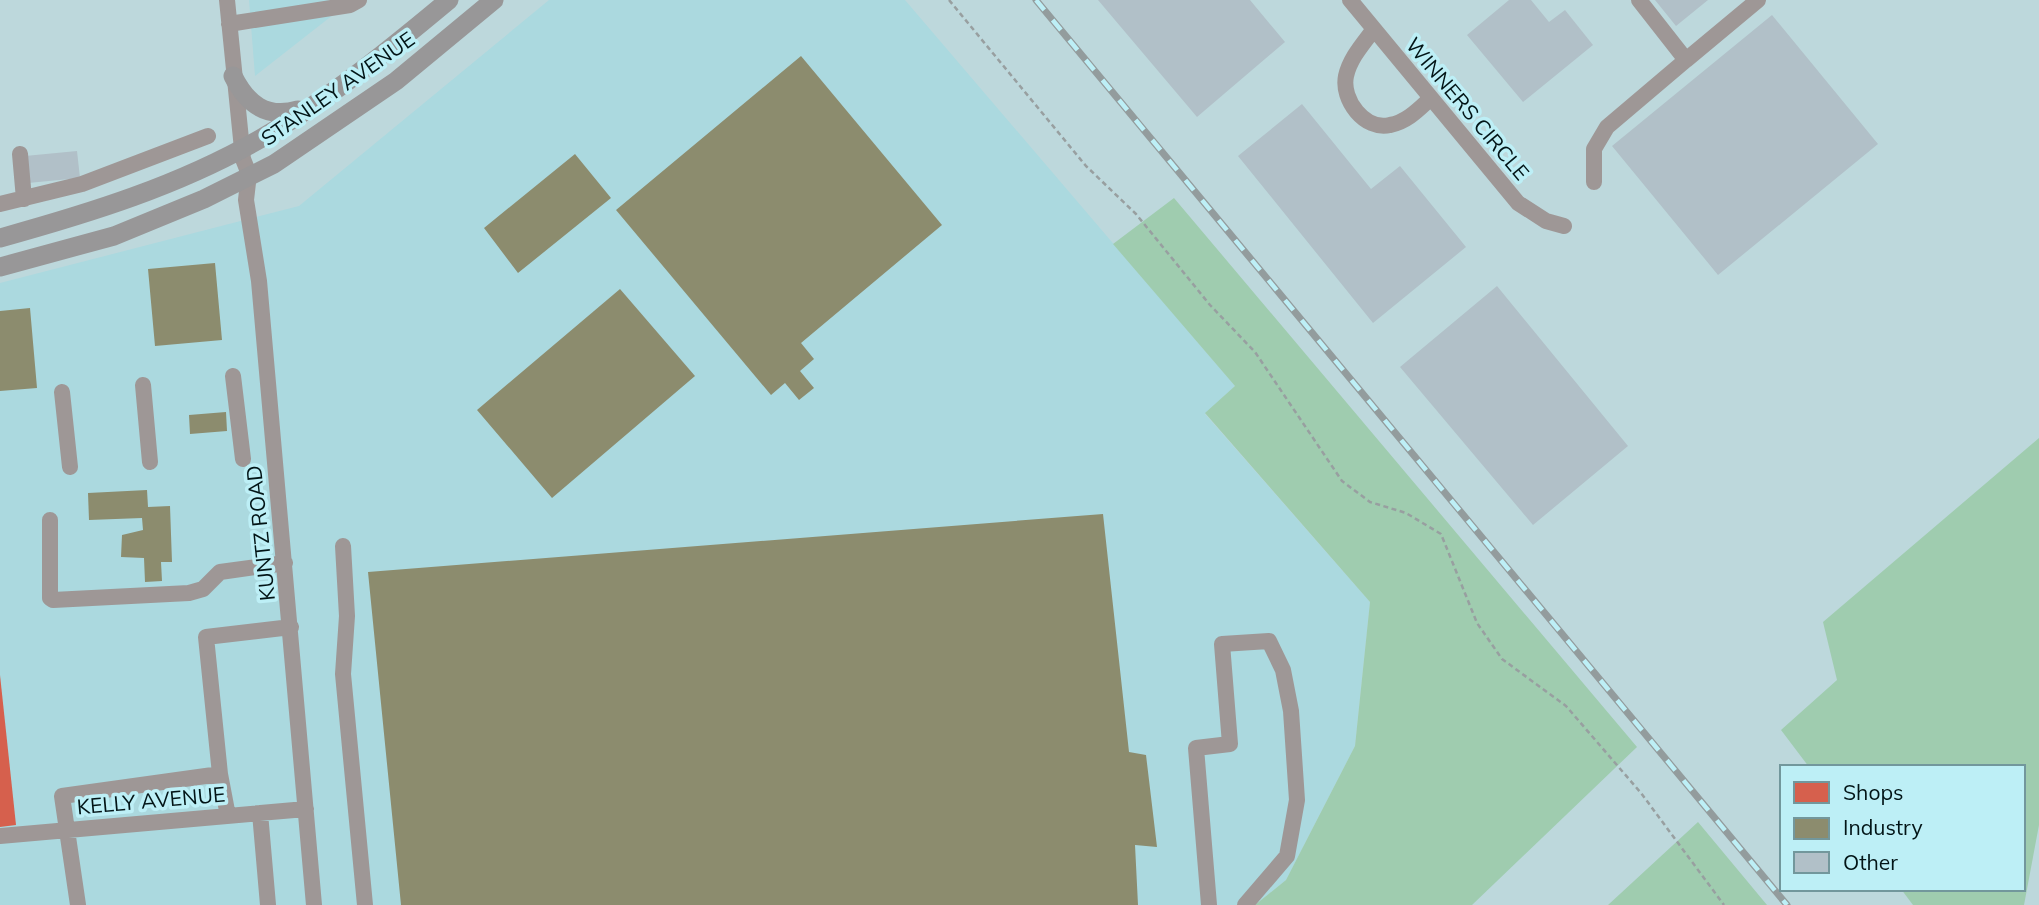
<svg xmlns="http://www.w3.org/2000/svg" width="2039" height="905" viewBox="0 0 2039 905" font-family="Mulish,sans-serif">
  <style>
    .built { fill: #abd9df }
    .green { fill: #9fccaf }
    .shops { fill: #d6604d }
    .industry { fill: #8c8c6e }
    .building { fill: #b1c0c8 }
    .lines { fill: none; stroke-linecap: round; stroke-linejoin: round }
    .path { stroke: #989fa0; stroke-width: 2.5; stroke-dasharray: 5 3.5; stroke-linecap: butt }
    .minor { stroke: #9e9796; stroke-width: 16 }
    .major { stroke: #989798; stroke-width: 19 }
    .rail-casing { stroke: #939c9d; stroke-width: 7 }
    .rail { stroke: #bdeff6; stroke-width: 4.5; stroke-dasharray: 13; stroke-linecap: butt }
    .labels { text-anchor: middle; stroke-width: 7; stroke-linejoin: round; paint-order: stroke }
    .street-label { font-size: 21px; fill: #021416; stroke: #bdeff6 }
  </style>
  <rect width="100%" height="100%" fill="#bdd8dc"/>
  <path class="built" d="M249,0H352L255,76Z
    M549,0H905L1235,386L1205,414L1370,602L1355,746L1286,880L1255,905H0V283L299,206Z"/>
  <path class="green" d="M1174,198L1637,747L1472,905H1255L1286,880L1355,746L1370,602L1205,413L1235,386L1113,244Z
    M2039,438V825L2024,905H1913L1901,889H2023V767H1809L1781,730L1837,680L1823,622Z
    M1698,822L1767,905H1608Z"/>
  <path class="shops" d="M0,675L16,825L0,827Z"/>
  <path class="industry" d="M801,56L942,225L801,343L814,359L800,371L814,388L799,400L785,383L771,395L616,210Z
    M575,154L611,198L518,273L484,228Z
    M215,263L222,340L155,346L148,269Z
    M620,289L695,376L552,498L477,410Z
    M30,308L37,388L0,391V311Z
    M226,412L227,431L190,434L189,415Z
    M147,490L148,507L170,506L172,562H161L162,581L145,582L144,558L121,557L122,535L143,530L142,518L89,520L88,493Z
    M1103,514L1129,752L1146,755L1157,847L1135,845L1138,905H401L368,572Z"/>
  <path class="building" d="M1098,0H1250L1285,42L1197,117Z
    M1509,0H1531L1549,22L1565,10L1593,45L1523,102L1467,35Z
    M1655,0H1708L1676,26Z
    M1772,15L1878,144L1718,275L1612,146Z
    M1302,104L1371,189L1400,166L1466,247L1373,323L1238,156Z
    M77,151L80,178L28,183L25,156Z
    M1497,286L1628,446L1533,525L1400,367Z"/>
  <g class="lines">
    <path class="path" d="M949,0L1086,166L1136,214L1210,305L1255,352L1342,481L1370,502L1406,513L1441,534L1477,623L1502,659L1566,706L1641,793L1724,905"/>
    <path class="minor" d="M227,0L243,159L249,174L246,200L259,281L314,905
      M1350,0L1518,203L1546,221L1564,226
      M229,24L350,5L359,0
      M1374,29C1363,44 1350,58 1346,76C1341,100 1365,131 1390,125C1407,122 1419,109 1431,98
      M1686,60L1758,0
      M20,154L24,199
      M1594,182V149L1607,127L1686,60L1639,0
      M0,204L82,184L208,136
      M233,376L243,459
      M143,385L150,462
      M62,392L70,467
      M50,520V598L53,600L189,593L203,589L220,572L285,563
      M343,546L347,616L343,674L365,905
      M220,774L206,637L291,627
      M260,813L268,905
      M0,836L306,809
      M78,905L62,796L220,774L228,816
      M1209,905L1196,748L1230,744L1222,644L1269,641L1283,670L1291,711L1297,800L1287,856L1245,905"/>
    <path class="major" d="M233,76C247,104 266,119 298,110
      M0,238C90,213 178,186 260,139C328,100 389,50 449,0
      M0,267L114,236L204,199L274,164L396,81L494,0"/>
    <defs>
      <path id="rail" d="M1036,0L1787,905"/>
    </defs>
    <use href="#rail" class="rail-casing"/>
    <use href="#rail" class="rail"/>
  </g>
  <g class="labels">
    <g class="street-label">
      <text transform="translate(338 89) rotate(-35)" y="7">STANLEY AVENUE</text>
      <text transform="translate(1467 109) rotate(50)" y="7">WINNERS CIRCLE</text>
      <text transform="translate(261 533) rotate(-96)" y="7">KUNTZ ROAD</text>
      <text transform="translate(151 801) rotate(-5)" y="7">KELLY AVENUE</text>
    </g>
  </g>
  <rect x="1780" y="765" width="245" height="126" fill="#bdeff6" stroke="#72979c" stroke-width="2"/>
  <rect x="1794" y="782" width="35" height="21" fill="#d6604d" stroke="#72979c" stroke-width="2"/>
  <text x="1843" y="800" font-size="21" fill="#021416">Shops</text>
  <rect x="1794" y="818" width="35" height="21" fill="#8c8c6e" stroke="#72979c" stroke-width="2"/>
  <text x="1843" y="835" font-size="21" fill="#021416">Industry</text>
  <rect x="1794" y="852" width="35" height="21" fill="#b1c0c8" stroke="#72979c" stroke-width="2"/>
  <text x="1843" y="870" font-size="21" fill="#021416">Other</text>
</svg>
